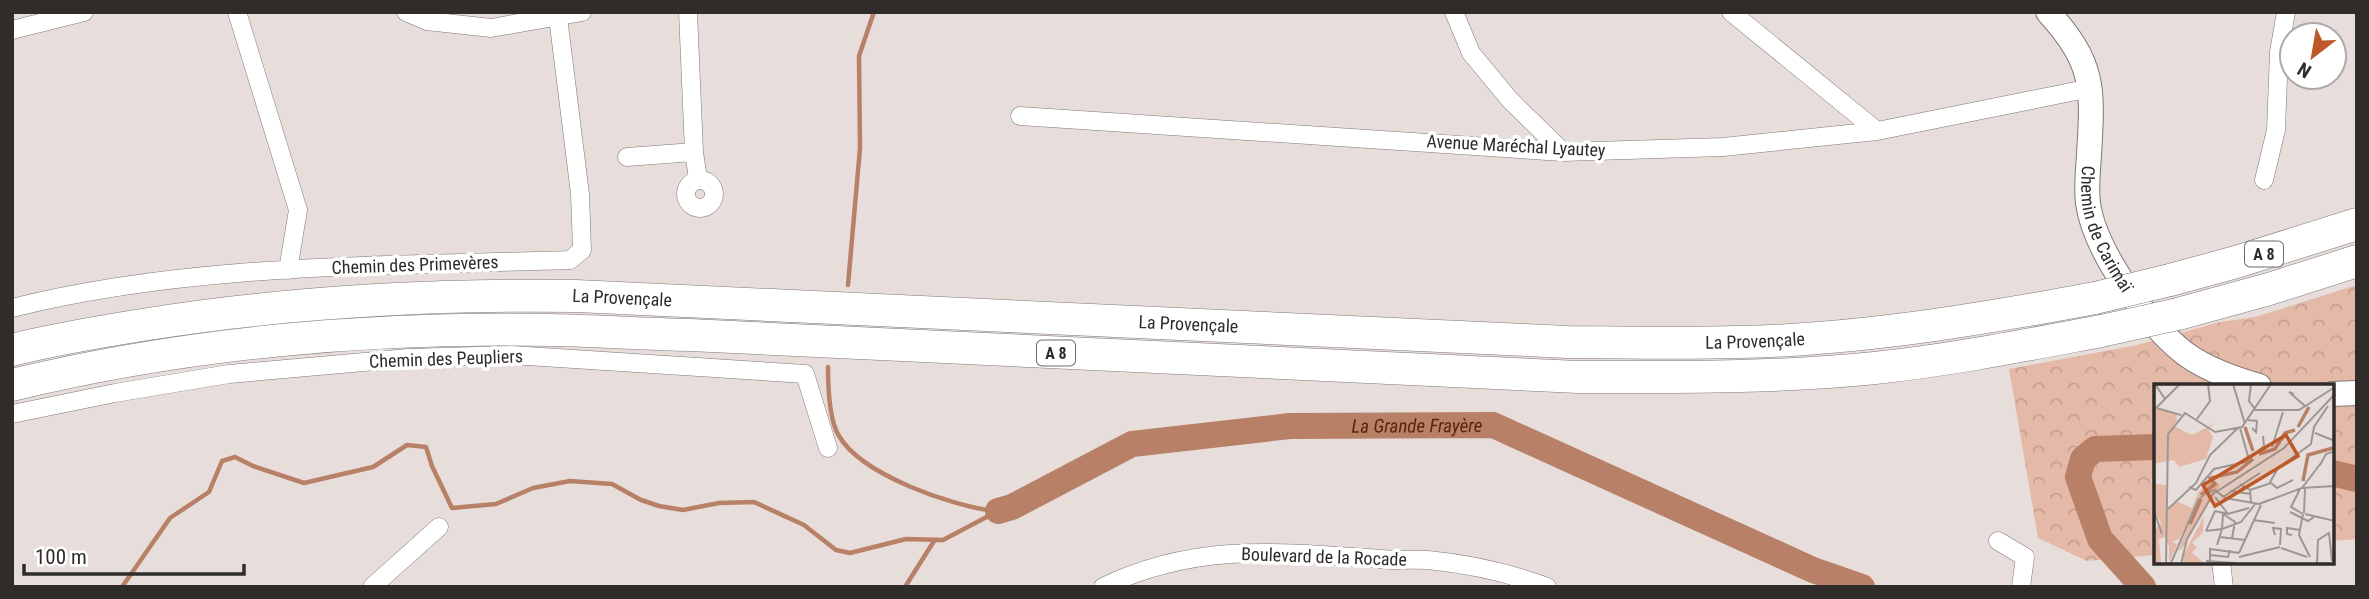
<svg xmlns="http://www.w3.org/2000/svg" width="2369" height="599" viewBox="0 0 2369 599" font-family="'Roboto Condensed',sans-serif">
  <style>
    .forest { fill: url(#forest-crowns) }
    .lines { fill: none; stroke-linecap: round; stroke-linejoin: round }
    .stream { stroke: #b98068; stroke-width: 4.5 }
    .river { stroke: #b98068; stroke-width: 26 }
    .street-casing { stroke: #7f7874; stroke-width: 19 }
    .secondary-casing { stroke: #7f7874; stroke-width: 26 }
    .highway-casing { stroke: #7f7874; stroke-width: 33 }
    .street { stroke: #fff; stroke-width: 18 }
    .secondary { stroke: #fff; stroke-width: 24 }
    .highway { stroke: #fff; stroke-width: 32 }
    .highway-bridge-casing { stroke: #7f7874; stroke-width: 33; stroke-linecap: butt }
    .highway-bridge { stroke: #fff; stroke-width: 32 }
    .labels { text-anchor: middle; stroke-width: 7; stroke-linejoin: round; paint-order: stroke }
    .shield { fill: #fff; stroke: #6d6b6a; stroke-width: 2 }
    .shield-label { font-size: 16px; font-weight: bold; fill: #2f2c2a }
    .street-label { font-size: 18px; fill: #2f2c2a; stroke: #fff }
    .water-label { font-size: 19px; font-style: italic; fill: #5b250b; stroke: #fff }
    .inset-river { fill: none; stroke: #b98068; stroke-width: 3.5 }
    .inset-road { fill: none; stroke: #9d9794; stroke-width: 2 }
    .view { fill: #be5828; fill-opacity: 0.15; stroke: #be5828; stroke-width: 3.5 }
    .inset-edge { fill: none; stroke: #2f2c2a; stroke-width: 3.5 }
  </style>
  <defs>
    <pattern id="forest-crowns" width="20" height="18" patternUnits="userSpaceOnUse" patternTransform="scale(1.75)"><rect width="20" height="18" fill="#e5b9a7"/><path d="M2 6a3 3 0 1 1 6 0M12 15a3 3 0 1 1 6 0" fill="none" stroke="#c59f90"/></pattern>
  </defs>
  <rect width="100%" height="100%" fill="#e7dedb"/>
  <path class="forest" d="M2357,285V539L2332,541V386H2156L2155,555L2087,561L2038,538L2009,369L2137,345L2220,322L2255,317Z"/>
  <g class="lines">
    <path class="stream" d="M848,285L860,148L859,56L874,12
      M828,367C828,386 829,420 839,436C862,475 951,506 995,511
      M122,587L170,518L209,492L222,461L235,457L253,466L304,483L373,467L407,445L426,447L432,466L452,508L496,504L533,488L570,481L612,484L641,500L659,506L683,510L719,503L754,502L804,525L836,550L850,553L906,539L943,540L998,511
      M905,587L934,541"/>
    <g class="river">
      <path d="M2332,473L2357,479"/>
      <path id="s1" d="M998,511L1012,507L1132,444L1290,426L1493,425L1813,570L1862,587"/>
      <path d="M2143,587L2100,539L2078,477L2083,459L2095,449L2156,447"/>
    </g>
    <defs>
      <path id="street" d="M237,12L298,210L288,270
        M406,12L427,21L491,28L582,12
        M688,12L694,152L698,179
        M1454,12L1471,53L1510,100L1563,152
        M1731,12L1877,131
        M12,30L84,12
        M1020,116L1563,152L1723,147L1877,131L2091,88
        M627,157L694,152
        M2264,180L2276,130L2279,52L2286,12
        M686 194a14 14 0 1 1 28 0a14 14 0 1 1-28 0Z
        M12,308C191,263 387,266 570,260L582,250L580,194L558,17
        M12,414L115,393L229,374L409,358L511,355L805,374L828,448
        M1998,541L2025,557L2021,587
        M2221,562L2224,587
        M372,587L439,527
        M1103,587C1196,542 1281,552 1380,559C1396,561 1412,559 1428,560C1468,564 1510,573 1547,587"/>
      <g id="secondary">
        <path id="s2" d="M2048,12C2095,64 2093,88 2089,155C2088,171 2086,187 2088,203C2094,249 2143,317 2177,347C2199,367 2231,378 2259,386"/>
        <path d="M2332,394L2357,393"/>
      </g>
      <g id="highway">
        <path d="M2170,280L2236,262L2357,224"/>
        <path d="M2178,314L2269,289L2357,261"/>
        <path id="s3" d="M12,350C55,339 99,332 142,325C286,302 430,294 576,296L1568,342C1635,343 1703,344 1771,341C1880,336 1988,318 2095,298"/>
        <path d="M12,385C185,343 373,326 552,330C598,331 644,334 690,335L1578,377C1677,377 1777,378 1875,368C1951,360 2026,345 2101,331"/>
      </g>
    </defs>
    <use href="#street" class="street-casing"/>
    <use href="#secondary" class="secondary-casing"/>
    <use href="#highway" class="highway-casing"/>
    <use href="#street" class="street"/>
    <use href="#secondary" class="secondary"/>
    <use href="#highway" class="highway"/>
    <defs>
      <path id="highway-bridge" d="M2095,298L2170,280
        M2101,331L2178,314"/>
    </defs>
    <use href="#highway-bridge" class="highway-bridge-casing"/>
    <use href="#highway-bridge" class="highway-bridge"/>
  </g>
  <g class="labels">
    <g class="shield">
      <rect x="2245" y="241.5" width="38" height="25" rx="5"/>
      <rect x="1037" y="340.5" width="38" height="25" rx="5"/>
    </g>
    <g class="shield-label">
      <text x="2264" y="260">A 8</text>
      <text x="1056" y="359">A 8</text>
    </g>
    <g class="street-label">
      <text transform="translate(1516 146) rotate(3)" y="6">Avenue Maréchal Lyautey</text>
      <text dy="6" stroke="none"><textPath href="#s2" startOffset="233">Chemin de Carimaï</textPath></text>
      <text transform="translate(415 265) rotate(-2)" y="6">Chemin des Primevères</text>
      <text dy="6" stroke="none"><textPath href="#s3" startOffset="614">La Provençale</textPath></text>
      <text dy="6" stroke="none"><textPath href="#s3" startOffset="1181">La Provençale</textPath></text>
      <text dy="6" stroke="none"><textPath href="#s3" startOffset="1748">La Provençale</textPath></text>
      <text transform="translate(446 359) rotate(-2)" y="6">Chemin des Peupliers</text>
      <text transform="translate(1324 557) rotate(2)" y="6">Boulevard de la Rocade</text>
    </g>
    <g class="water-label">
      <text dy="7" stroke="none"><textPath href="#s1" startOffset="436">La Grande Frayère</textPath></text>
    </g>
  </g>
  <g transform="translate(2154 384)">
    <rect width="180" height="180" fill="#e7dedb"/>
    <path d="M0,22L23,31L22,43L38,51L61,39L54,45L59,53L52,75L25,83L20,76L0,80ZM59,96L66,101L28,165L24,167L40,127L25,155L19,158L23,161L15,178V162L11,153L5,155L7,179H1L0,146L7,139L0,126V100L12,101L14,123L24,118L38,124L45,107ZM50,132L49,148L38,159L43,163L38,169L51,180H29L30,170Z" fill="#e5b9a7"/>
    <path class="inset-river" d="M91,43L99,67M144,43L155,23M105,70L121,65L131,49L141,46M149,97L154,71L179,64M47,111L61,100L56,94L83,88L99,75M36,140L47,115"/>
    <path class="inset-road" d="M1,0L11,15L2,24M79,0L91,40M97,0L95,17L101,25M140,10L135,8L151,22M11,15L26,0M2,24L27,31M100,26H145L181,3M43,35L56,17L54,0M94,36L103,37L102,48L98,44M86,44L94,72M161,49L181,57M118,63L129,28M166,81L172,70L181,67M86,100L96,106L97,118M115,100L124,84L157,60L160,43L174,22M35,103L42,106L60,85L91,78L110,62L109,52M147,104L181,102M146,105L137,123L149,130M96,106L117,99L123,104L139,96M76,107L97,110M61,113L74,130M69,113L106,89M115,116L105,120L148,104L167,79M14,125L42,99L56,71L84,44M0,127L8,150M61,127L74,130L95,124M136,128L154,137L160,133M150,129L151,104M69,130L81,138L78,154M149,130L145,151L156,173M151,130L181,137M99,136L121,139M52,147L68,145L69,130M52,147L61,127M121,151L119,144L127,145L126,161M138,151L133,150V144L146,146M66,153L91,156M63,161L68,145L87,138L102,119M127,164L153,173M85,169L107,121M56,171L74,173L76,166M85,173L126,163M52,177L81,179M17,179L44,116L52,109L61,106L71,114L105,120M12,180L14,50L31,29L61,48L88,43L117,0M27,180L33,155L59,110L130,64L181,10M56,180V165L85,169M163,180L164,156L175,149L178,177"/>
    <path class="view" d="M132,51L144,72L61,122L49,101Z"/>
    <rect width="180" height="180" class="inset-edge"/>
  </g>
  <rect width="2369" height="599" fill="none" stroke="#2f2c2a" stroke-width="28"/>
  <g transform="translate(2313 56) rotate(211)"><circle r="33" fill="#ffffff" stroke="#acabaa" stroke-width="2"/>
  <path d="M0-5L12 26L0 18L-12 26Z" fill="#be5828"/>
  <text y="-10" font-size="19" font-weight="bold" text-anchor="middle" fill="#2f2c2a">N</text>
  </g>
  <path d="M24 564v10h220v-10" fill="none" stroke="#2f2c2a" stroke-width="3.5"/>
  <text x="35" y="564" font-size="21" fill="#2f2c2a" stroke="#ffffff" stroke-width="5" paint-order="stroke">100 m</text>
</svg>
